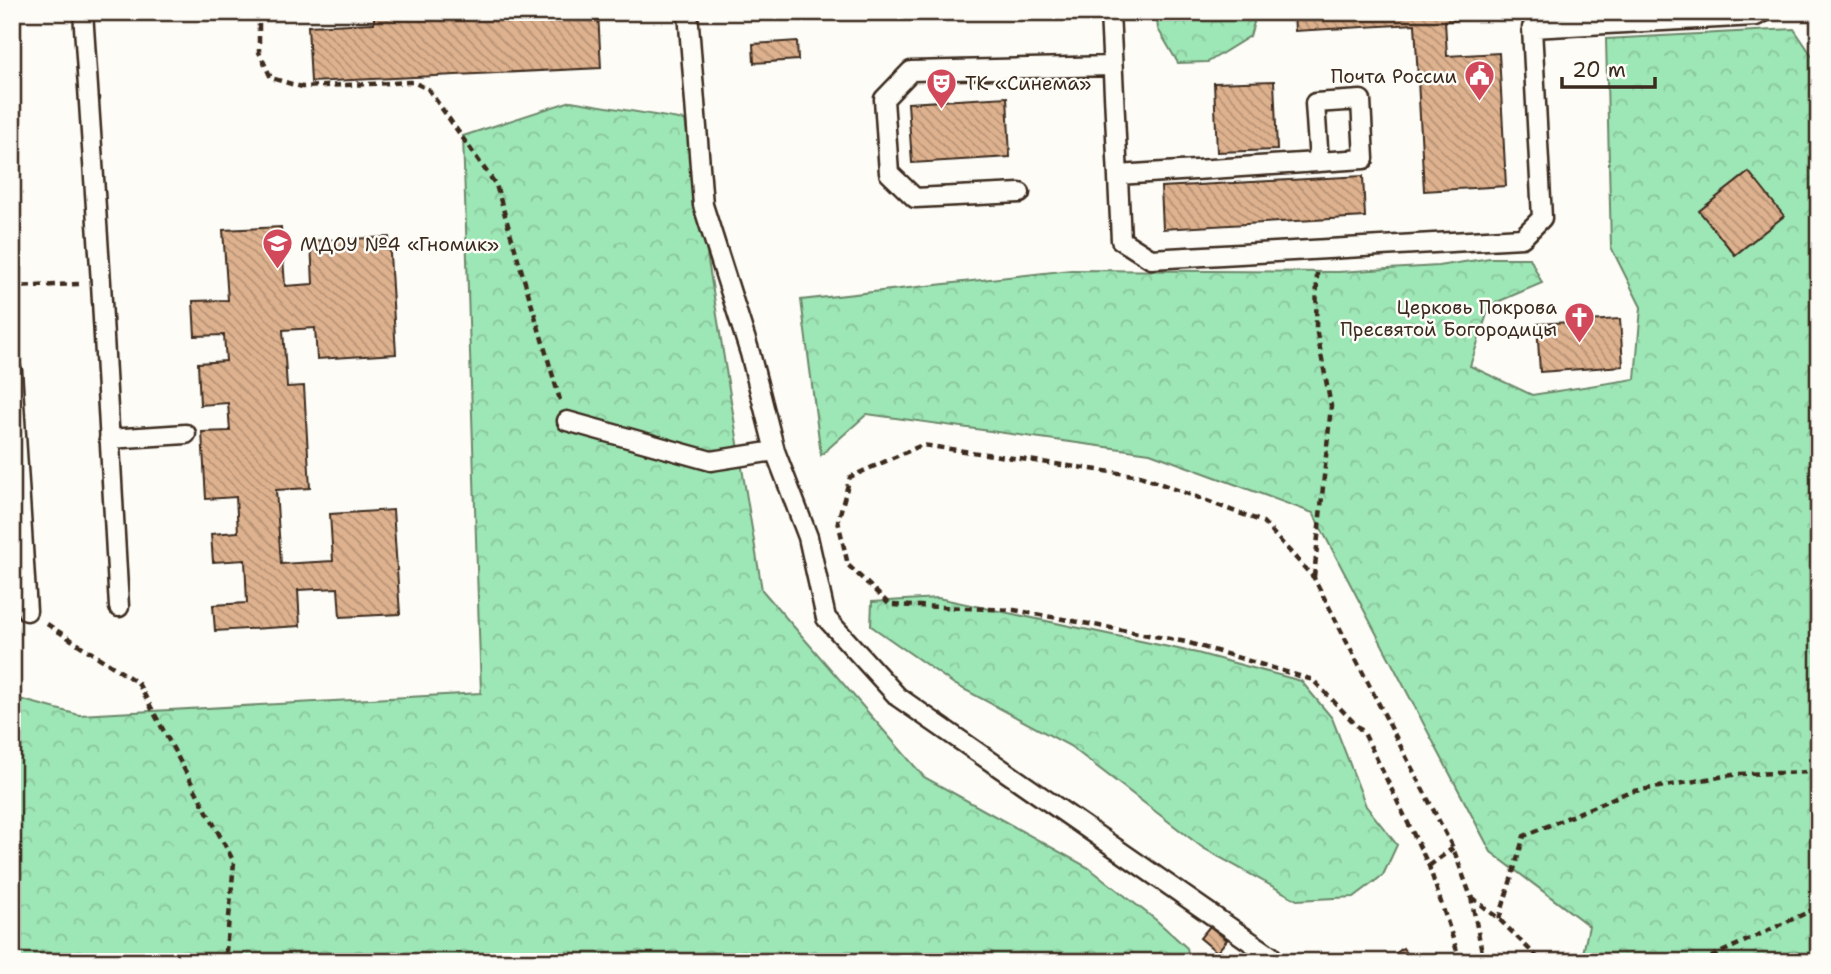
<svg xmlns="http://www.w3.org/2000/svg" width="1831" height="974" viewBox="0 0 1831 974" font-family="'Shantell Sans',sans-serif">
  <style>
    .forest { fill: url(#forest-crowns); stroke: #6c886a; stroke-width: 2 }
    .building { fill: url(#building-back-hatch); stroke: #3b2a1e; stroke-width: 2 }
    .lines { fill: none; stroke-linecap: round; stroke-linejoin: round }
    .lane-casing { stroke: #3b2a1e; stroke-width: 23 }
    .path { stroke: #3b2a1e; stroke-width: 4.5; stroke-dasharray: 7 5; stroke-linecap: butt }
    .lane { stroke: #fdfcf7; stroke-width: 18 }
    .labels { text-anchor: middle; stroke-width: 5; stroke-linejoin: round; paint-order: stroke }
    .poi-label { font-size: 19px; fill: #3b2a1e; stroke: #fdfcf7; text-anchor: end }
  </style>
  <defs>
    <pattern id="forest-crowns" width="20" height="18" patternUnits="userSpaceOnUse" patternTransform="scale(1.75)"><rect width="20" height="18" fill="#9de6b5"/><path d="M2 6a3 3 0 1 1 6 0M12 15a3 3 0 1 1 6 0" fill="none" stroke="#88c59b"/></pattern>
    <pattern id="building-back-hatch" width="6" height="6" patternUnits="userSpaceOnUse" patternTransform="scale(1.75)"><rect width="6" height="6" fill="#deb28f"/><path d="M-1 5l2 2M0 0l6 6M5-1l2 2" fill="none" stroke="#b59174"/></pattern>
  </defs>
  <rect width="100%" height="100%" fill="#fdfcf7"/>
  <filter id="ink" filterUnits="userSpaceOnUse"><feTurbulence type="fractalNoise" baseFrequency=".0143" numOctaves="2"/><feDisplacementMap in="SourceGraphic" scale="14" xChannelSelector="R" yChannelSelector="G"/><feConvolveMatrix kernelMatrix="1 2 1 2 8 2 1 2 1" color-interpolation-filters="sRGB"/></filter>
  <g filter="url(#ink)">
    <path class="forest" d="M1156,12H1257L1250,36L1208,62L1178,63L1158,29Z
      M1794,29L1819,66V962H1581L1589,926L1491,852L1313,513L1150,453L867,414L821,455L801,300L1071,270L1338,272L1438,266L1490,258H1530L1542,283L1490,305L1470,366L1532,395L1635,379L1641,307L1611,247L1606,39Z
      M571,101L685,120L762,590L924,777L1089,868L1156,920L1187,948L1190,962H12V697L79,715L481,693L463,136Z
      M938,598L1197,653L1301,681L1332,718L1366,806L1397,845L1383,875L1354,897L1297,900L1203,848L1070,746L954,684L871,626L872,602Z"/>
    <path class="building" d="M374,12H439V19L598,12L601,68L311,82L308,26L374,23Z
      M1294,12H1469V19L1445,21L1447,56L1499,53L1506,186L1424,191L1415,24L1295,31Z
      M797,41L798,60L754,63L753,44Z
      M1274,81L1277,150L1217,152L1214,83Z
      M1007,97L1010,157L912,163L908,103Z
      M1749,172L1784,216L1735,255L1699,211Z
      M1363,176L1365,217L1163,229L1161,187Z
      M281,227L285,286L313,284L311,241L389,237L396,354L317,359L315,328L283,330L287,387L304,386L310,488L276,490L281,564L333,561L330,514L393,510L400,614L340,617L338,588L298,590L300,626L215,631L213,605L247,603L245,560L213,562L211,534L238,532L236,497L206,499L202,432L230,431L228,403L200,405L198,363L226,361L224,335L195,336L193,301L228,300L223,230Z
      M1620,319L1623,366L1540,372L1537,324Z
      M1210,926L1227,940L1217,952L1200,938Z
      M1403,948L1414,962H1385Z"/>
    <g class="lines">
      <defs>
        <path id="lane" d="M83,12L101,283L119,607
          M688,12L703,205L750,353L775,451L808,537L826,618L898,697L1271,956
          M1110,12L1121,240L1151,259L1522,238L1542,218L1532,28L1756,16L1763,12
          M1118,175L1364,159L1361,100L1315,103L1319,162
          M1020,193L915,198L889,173L884,99L911,71L1112,66
          M12,371L27,611
          M567,421L711,461L775,451
          M109,439L186,434"/>
      </defs>
      <use href="#lane" class="lane-casing"/>
      <path class="path" d="M259,12V52L271,78L302,87L413,82L428,89L496,185L560,400
        M1817,12L1819,14
        M12,287L79,284
        M1314,577L1331,406L1316,328L1317,273
        M47,624L138,683L234,862L225,962
        M1429,866L1453,848
        M1472,897L1499,919L1542,962
        M1499,919L1524,836L1628,792L1738,774L1819,772
        M1455,962L1457,951L1429,866L1364,733L1313,680L1186,642L1014,610L890,605L848,565L838,521L850,477L922,445L1140,476L1263,522L1314,578L1453,848L1471,897L1484,962
        M1700,962L1819,907"/>
      <use href="#lane" class="lane"/>
    </g>
  </g>
  <defs>
    <symbol id="civic-pin" viewBox="-11 -11 22 30"><path d="M0 17L-7.5 6A9.5 9.5 0 1 1 7.5 6Z" fill="#d1495b" stroke="#fdfcf7"/><path d="M-.6-6.5H3V-4.5H.6V-3L4-1V1h2V6H-6V1h2V-1L-.6-3ZM-1.2 2.5V6h2.4V2.5Z" fill="#fff"/></symbol>
    <symbol id="theatre-pin" viewBox="-11 -11 22 30"><path d="M0 17L-7.5 6A9.5 9.5 0 1 1 7.5 6Z" fill="#d1495b" stroke="#fdfcf7"/><path d="M-5-5.5Q0-4 5-5.5V0Q5 5 0 6Q-5 5-5 0ZM-3.3-2.5H-1v1.5H-3.3ZM1-2.5H3.3v1.5H1ZM-2.8 1Q0 5.5 2.8 1Z" fill="#fff"/></symbol>
    <symbol id="school-pin" viewBox="-11 -11 22 30"><path d="M0 17L-7.5 6A9.5 9.5 0 1 1 7.5 6Z" fill="#d1495b" stroke="#fdfcf7"/><path d="M0-5L7-2L0 1L-7-2ZM-4 1L0 2.5L4 1V4Q0 6-4 4Z" fill="#fff"/></symbol>
    <symbol id="church-pin" viewBox="-11 -11 22 30"><path d="M0 17L-7.5 6A9.5 9.5 0 1 1 7.5 6Z" fill="#d1495b" stroke="#fdfcf7"/><path d="M-1.2-6h2.4v3.5h3.3v2.4h-3.3V6h-2.4V-.1h-3.3v-2.4h3.3Z" fill="#fff"/></symbol>
  </defs>
  <g fill-rule="evenodd">
    <use href="#civic-pin" x="1462" y="58" width="35" height="47"/>
    <use href="#theatre-pin" x="924" y="66" width="35" height="47"/>
    <use href="#school-pin" x="260" y="226" width="35" height="47"/>
    <use href="#church-pin" x="1562" y="300" width="35" height="47"/>
  </g>
  <g class="labels">
    <g class="poi-label">
      <text x="1457" y="83">Почта России</text>
      <text x="965" y="90" text-anchor="start">ТК «Синема»</text>
      <text x="300" y="251" text-anchor="start">МДОУ №4 «Гномик»</text>
      <text x="1557" y="314">Церковь Покрова<tspan x="1557" dy="22">Пресвятой Богородицы</tspan></text>
    </g>
  </g>
  <rect width="1831" height="974" fill="none" stroke="#fdfcf7" stroke-width="42"/>
  <rect x="21" y="21" width="1789" height="932" fill="none" stroke="#3b2a1e" stroke-width="2.5" filter="url(#ink)"/>
  <path d="M1562 77v10h93v-10" fill="none" stroke="#3b2a1e" stroke-width="3.5"/>
  <text x="1572" y="77" font-size="21" fill="#3b2a1e" stroke="#fdfcf7" stroke-width="5" paint-order="stroke">20 m</text>
</svg>
